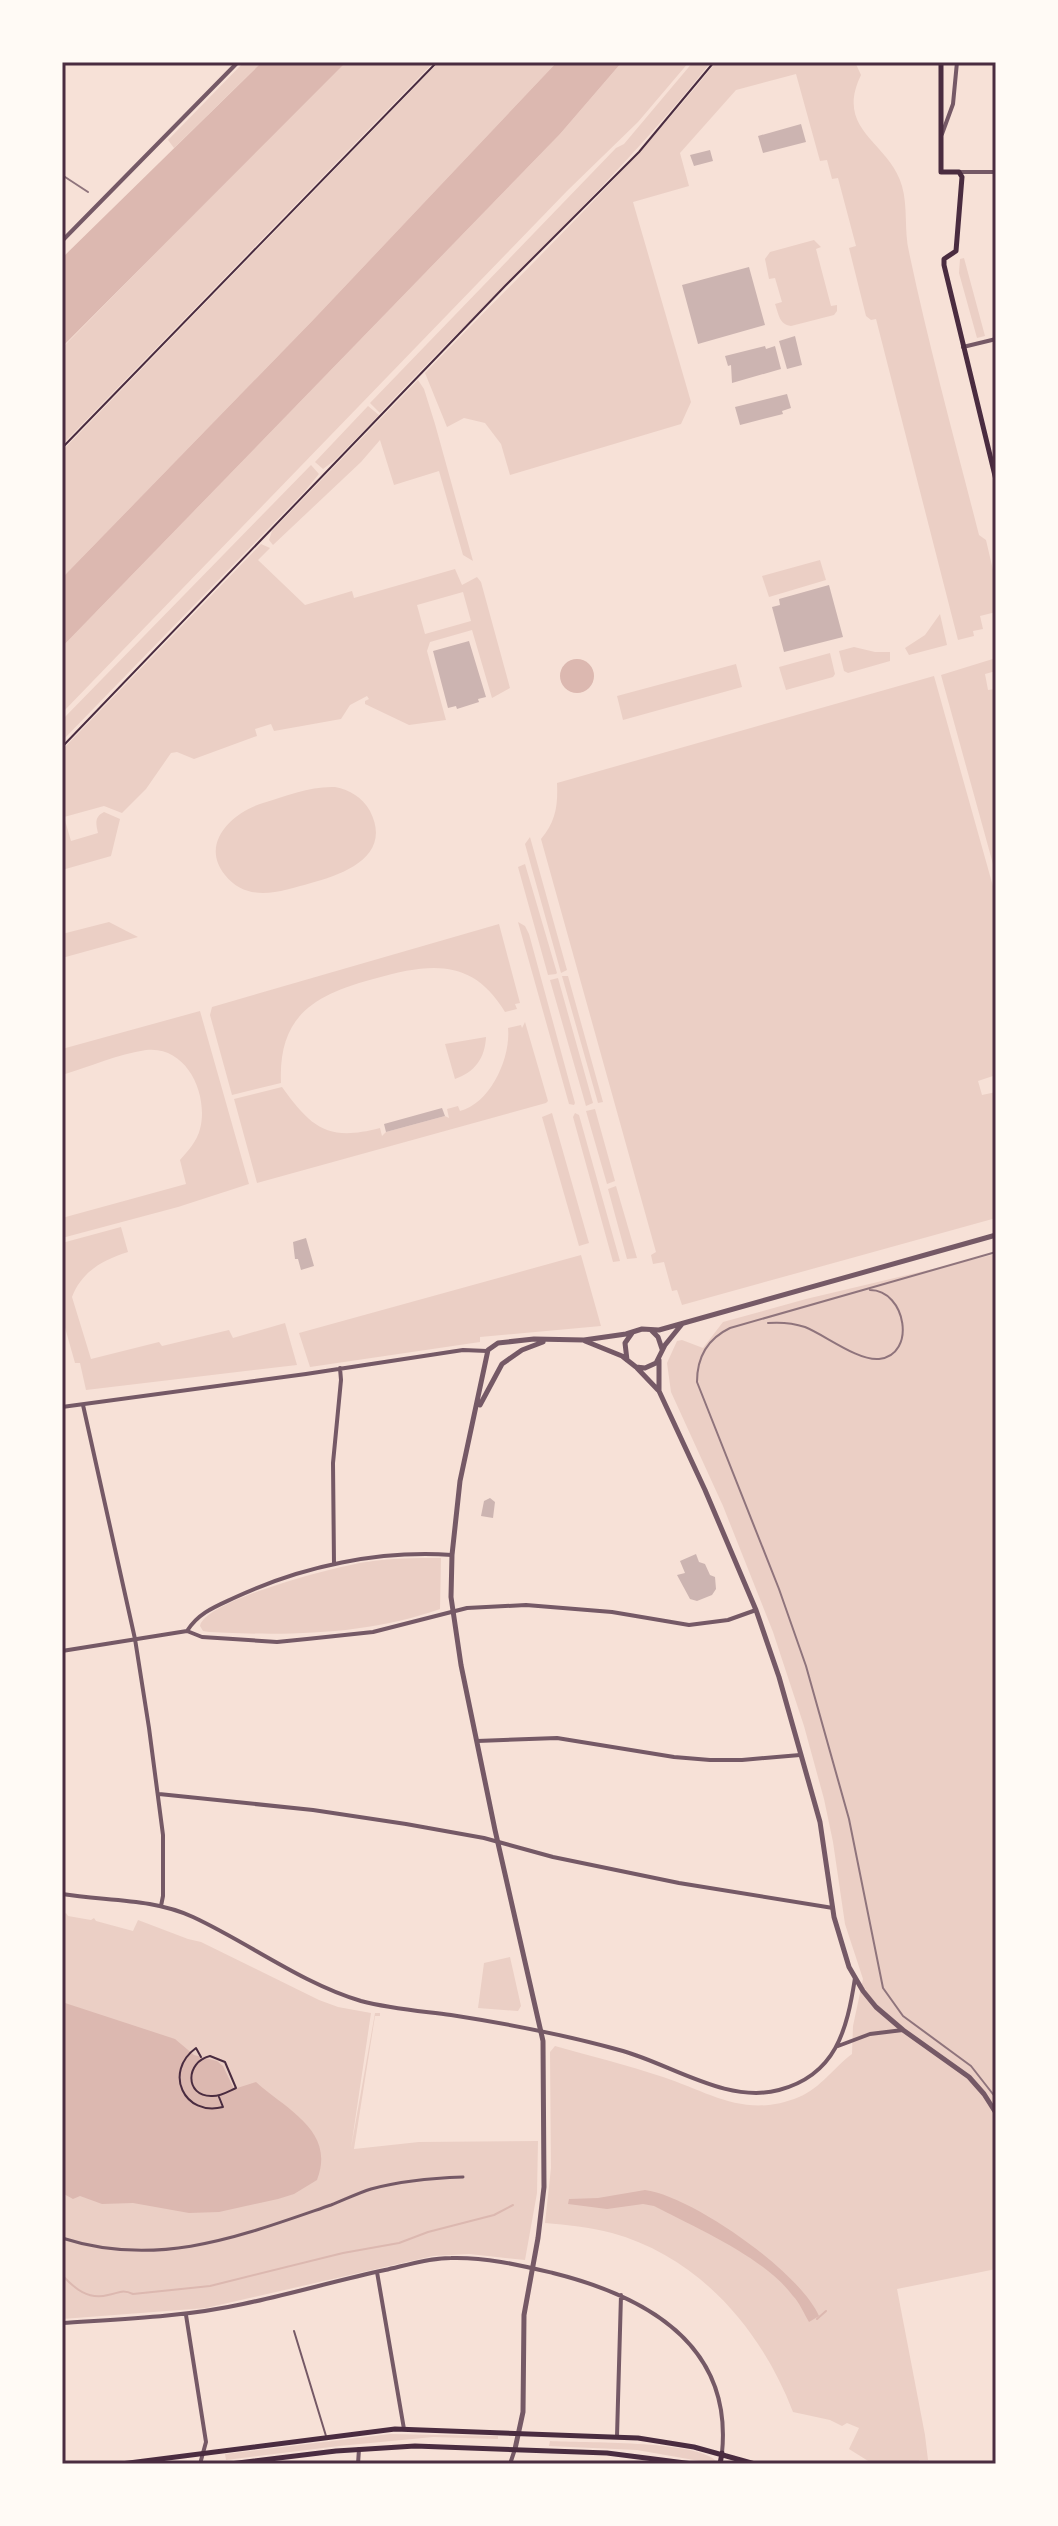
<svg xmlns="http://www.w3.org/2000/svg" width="1058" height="2526" viewBox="0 0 1058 2526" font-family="'DejaVu Sans',sans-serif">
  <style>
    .green { fill: #ebcfc5; fill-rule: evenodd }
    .water { fill: #dcb8b0 }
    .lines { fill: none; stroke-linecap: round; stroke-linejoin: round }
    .stream { stroke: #dcb8b0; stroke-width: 2 }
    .building { fill: #ccb4b1 }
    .path { stroke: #4a2c40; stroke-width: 2 }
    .service { stroke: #755966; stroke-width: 2 }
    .pedestrian { stroke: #755966; stroke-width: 3 }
    .minor { stroke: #755966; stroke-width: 4 }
    .tertiary { stroke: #755966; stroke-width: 5 }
    .secondary { stroke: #4a2c40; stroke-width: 5 }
    .tram { stroke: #8f747c; stroke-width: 2 }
    .rail { stroke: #8f747c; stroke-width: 2 }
    .neatline { fill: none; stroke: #4a2c40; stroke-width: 3 }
  </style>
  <rect width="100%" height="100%" fill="#f7e1d7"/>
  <path class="green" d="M244,62H262L174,148L168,140Z
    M344,62H434L62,445V348Z
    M439,62H557L314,319L62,578V451Z
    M622,62H689L638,122L567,191L62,713V647L560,134Z
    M693,62H711C611,188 490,296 380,413L370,403L616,148L624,144Z
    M716,62H855L861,75C834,131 889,141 902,186C908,207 904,231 909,252C929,347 955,441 979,535L986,540L996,583V612L980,616L983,629L973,631L974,636L958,640L876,319L871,320L866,316L849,248L856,246L838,178L832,179L827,160L820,161L796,74L736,90L680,153L689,186L633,202L691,402L681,424L510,475L501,444L485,423L464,418L447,427L425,373C523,271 628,173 716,62Z
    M814,240L821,247L816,249L831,306L837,305V311L834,315L791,326C779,324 779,315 775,304L782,302L775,278L769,279L765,259L770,252Z
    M964,258L985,336L977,338L959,273L960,259Z
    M418,380L424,389L435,424L473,561L463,555L439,471L394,485L380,440L361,462L273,545L269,540L272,531Z
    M368,406L379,415L335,460L323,469L315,462Z
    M311,465L319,474L305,491L62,741V720Z
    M261,544L270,548L258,560L305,605L352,591L354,598L455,569L462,585L477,577L481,582L510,688L492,698L472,630L430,642L427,651L446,720L409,725L365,704V701L369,699L367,696L350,705L341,719L274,731L271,724L255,729L257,736L194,759L177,752L171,753L146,789L122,813L104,806L64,817L71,841L98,833C96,824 94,817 104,812L120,819L111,856L62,870V750ZM463,592L471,621L425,634L417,605Z
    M820,560L826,580L769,597L762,576Z
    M940,614L947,645L909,655L905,648L925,635Z
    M854,647L875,652H890V661L848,673L844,671L839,651Z
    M830,653L835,674L833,677L786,690L779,667Z
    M996,658V671L985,674L988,690L996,689V875L941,675Z
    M736,664L742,687L623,720L617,696Z
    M934,676L996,897V1075L978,1081L982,1095L996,1092V1218L682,1305L677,1290L672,1291L664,1262L653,1264L651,1255L656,1252L541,839C556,821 558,805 557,783Z
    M335,787C350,790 362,797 370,811C393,856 344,874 311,883C282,891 248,904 225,875C199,843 233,812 263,803C286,796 311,786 335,787Z
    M530,837L567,970L561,973L525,844Z
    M525,864L557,973L556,974L548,975L518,867Z
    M109,922L138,937L62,958V934Z
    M518,922L525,926L529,934L575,1103L574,1105L569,1104Z
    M499,924L520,1003L515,1004L517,1009L505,1012C473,958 430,963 377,978C317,994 278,1013 281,1083L232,1095L210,1015L212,1007Z
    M562,976H568L603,1102L598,1103Z
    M558,978L593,1103L586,1106L550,980Z
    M200,1011L249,1184L178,1207L62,1238V1218L186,1184L180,1160C188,1151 197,1141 200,1129C209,1095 187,1045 146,1050C118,1054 89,1067 62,1075V1049Z
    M525,1022L548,1101L546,1103L257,1183L234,1099L282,1087C311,1127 327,1142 380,1128L382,1136L386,1132L445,1116L449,1118L447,1109L458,1106L460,1111C491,1103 511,1057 508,1028L521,1025L522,1028Z
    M486,1037C485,1058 475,1072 455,1079L445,1044Z
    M595,1109L615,1181L607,1184L586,1111Z
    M552,1113L589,1243L579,1246L542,1117Z
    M575,1113L579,1115L620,1261L613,1262L573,1117Z
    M616,1186L637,1258L627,1259L608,1189Z
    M121,1227L128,1252C103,1260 82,1271 72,1297L91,1359L159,1342L162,1346L229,1330L233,1338L285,1323L297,1365L86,1390L80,1363H75L62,1317V1243Z
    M996,1254V2269L897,2289L925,2435L928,2460H919L920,2464H873L849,2449L859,2428L847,2423L842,2426L830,2420L793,2412C761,2329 699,2257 612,2233C590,2227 567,2225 545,2223L551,2168L550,2052L555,2046C591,2056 627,2065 663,2077C711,2093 746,2119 799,2097C821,2088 834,2067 852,2054L853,2026L863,1979L845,1924L833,1842L824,1799L804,1726L773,1632L723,1506L671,1392L667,1363L677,1341L682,1340L703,1348L723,1322L806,1299Z
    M581,1255L601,1326L480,1337V1342L310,1367L299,1333Z
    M441,1558L440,1609C366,1635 287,1636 209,1632L203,1631L200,1626C205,1600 338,1566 366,1562C390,1558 416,1558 441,1558Z
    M66,1913L68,1916L91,1920L94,1918L96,1921L133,1931L138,1920L188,1939L201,1942L319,2000L338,2007L371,2013L351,2148L375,2013H380V2016H375L354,2149L419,2142L538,2141L537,2193L525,2260L469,2254L433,2256L206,2308L62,2319V1915Z
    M510,1957L521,2006L518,2011L478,2008L484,1963Z
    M390,2434L498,2436V2439L433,2437L339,2446L226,2460L225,2454Z
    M550,2441C582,2443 696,2440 716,2461L711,2463L637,2450L549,2446Z"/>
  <path class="water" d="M262,62H346L62,347V258Z
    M557,62H622L560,134L62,647V578L314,319Z
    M560 676a17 17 0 1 1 34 0a17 17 0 1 1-34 0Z
    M62,2002L175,2039L194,2055L217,2061L223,2066L234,2089L256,2082C287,2110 336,2131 317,2180L294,2194L278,2199L219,2212L189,2213L133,2203L102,2204L80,2196L73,2199L62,2193Z
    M645,2190C692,2196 800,2272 819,2316L809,2322C804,2314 800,2303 793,2296C764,2257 696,2228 654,2206L643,2204L607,2209L568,2204L569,2199L598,2198Z"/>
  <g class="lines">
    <path class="stream" d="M62,2275C75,2289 88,2300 108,2295C119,2293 122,2289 133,2294L210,2286L343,2253L399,2243L428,2232L494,2215L513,2205
      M817,2319L826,2311"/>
  </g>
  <path class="building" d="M801,124L806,142L763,153L758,136Z
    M710,150L713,161L694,166L690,155Z
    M749,267L765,325L698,344L682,285Z
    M795,336L802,365L787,369L779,341Z
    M765,346L766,349L775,346L781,369L732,383L731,365L728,366L725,356Z
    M787,394L791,408L782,411L783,414L740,425L735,407Z
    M829,585L843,637L784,652L772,607L780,605L779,599Z
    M469,641L486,697L478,699L479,702L457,709L456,706L448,708L433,651Z
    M442,1108L445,1116L386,1132L384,1124Z
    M306,1238L314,1266L301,1270L298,1259H295L293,1242Z
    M490,1498L495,1502L493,1518L481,1516L484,1501Z
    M696,1554L699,1562L705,1564L710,1575L715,1577L716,1589L712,1595L697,1601L690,1599L677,1575L685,1573L680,1561Z"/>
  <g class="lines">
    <path class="path" d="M62,448L437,62
      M62,747L505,286L639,152L714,62
      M210,2056L225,2062L236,2088C229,2091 220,2097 211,2096C185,2096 185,2062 210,2056Z
      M201,2057L196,2048C163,2072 184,2117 223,2107L219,2097"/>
    <path class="service" d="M294,2331L326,2436"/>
    <path class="pedestrian" d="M62,2238C158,2269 241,2236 331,2205C344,2200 358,2193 371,2189C400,2181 433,2178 463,2177"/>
    <path class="minor" d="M942,134L953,104L957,62
      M959,172H996
      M62,241L238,62
      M963,347L996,339
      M83,1405L135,1639L149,1728L163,1835V1896L161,1906
      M62,1407L306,1374L463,1350L487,1351
      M334,1564L333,1463L341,1380L340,1368
      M187,1631C199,1612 217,1606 236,1597C303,1566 379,1550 452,1555
      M62,1651L187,1631L202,1637L277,1642L307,1639L373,1632L467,1608L526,1605L612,1612L689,1625L728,1620L756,1610
      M477,1741L557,1738L674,1757L710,1760H742L800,1755
      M159,1794L313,1810L406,1824L484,1838L553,1857L679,1883L833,1908
      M62,1894C105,1901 153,1898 193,1917C249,1943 301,1983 361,2001C391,2009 421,2011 451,2015C509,2024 566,2035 623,2051C672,2065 728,2104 779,2090C836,2075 847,2030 855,1978
      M838,2046L870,2034L903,2030
      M377,2272L404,2429
      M186,2315L206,2442L200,2464
      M62,2323C123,2319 184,2317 243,2304C291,2294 338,2280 385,2270C407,2265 429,2258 451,2258C486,2257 519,2265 553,2273C645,2296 733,2344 722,2453
      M617,2436L621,2295
      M358,2464L359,2449
      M510,2464L515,2449"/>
    <path class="tertiary" d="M652,1331L658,1337L662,1349
      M585,1341L622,1356L636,1367L645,1368L656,1363L665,1345L682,1324
      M627,1360L625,1343L632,1333
      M659,1360V1391L705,1490L756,1610L779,1677L820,1822L834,1917L849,1967L863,1991L876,2007L903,2030L969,2077L984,2094L996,2113
      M637,1368L658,1390
      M480,1405L502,1364L522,1350L543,1342
      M515,2449L523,2412L524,2315L538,2238L544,2187L543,2041L495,1830L461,1665L451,1597L452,1555L460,1481L488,1350L498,1343L534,1339L584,1340L626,1334L642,1329L659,1330L996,1235"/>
    <path class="secondary" d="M941,62V172H959L962,177L956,251L944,259V265L996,480
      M121,2464L395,2429L638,2438L694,2447L755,2464
      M230,2464L336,2451L415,2446L607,2453L693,2464
      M720,2464L722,2453"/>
    <path class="tram" d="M996,1252L730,1328C707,1339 697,1357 697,1382L779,1589L806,1666L849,1819L883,1988L903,2016L971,2066L996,2098
      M768,1323C781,1322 793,1323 805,1327C825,1335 858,1361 879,1359C917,1355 906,1290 870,1290"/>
    <path class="rail" d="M62,175L88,192"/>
  </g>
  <rect width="1058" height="2526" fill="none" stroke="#fffaf5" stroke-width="128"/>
  <rect x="64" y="64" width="930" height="2398" class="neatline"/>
</svg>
